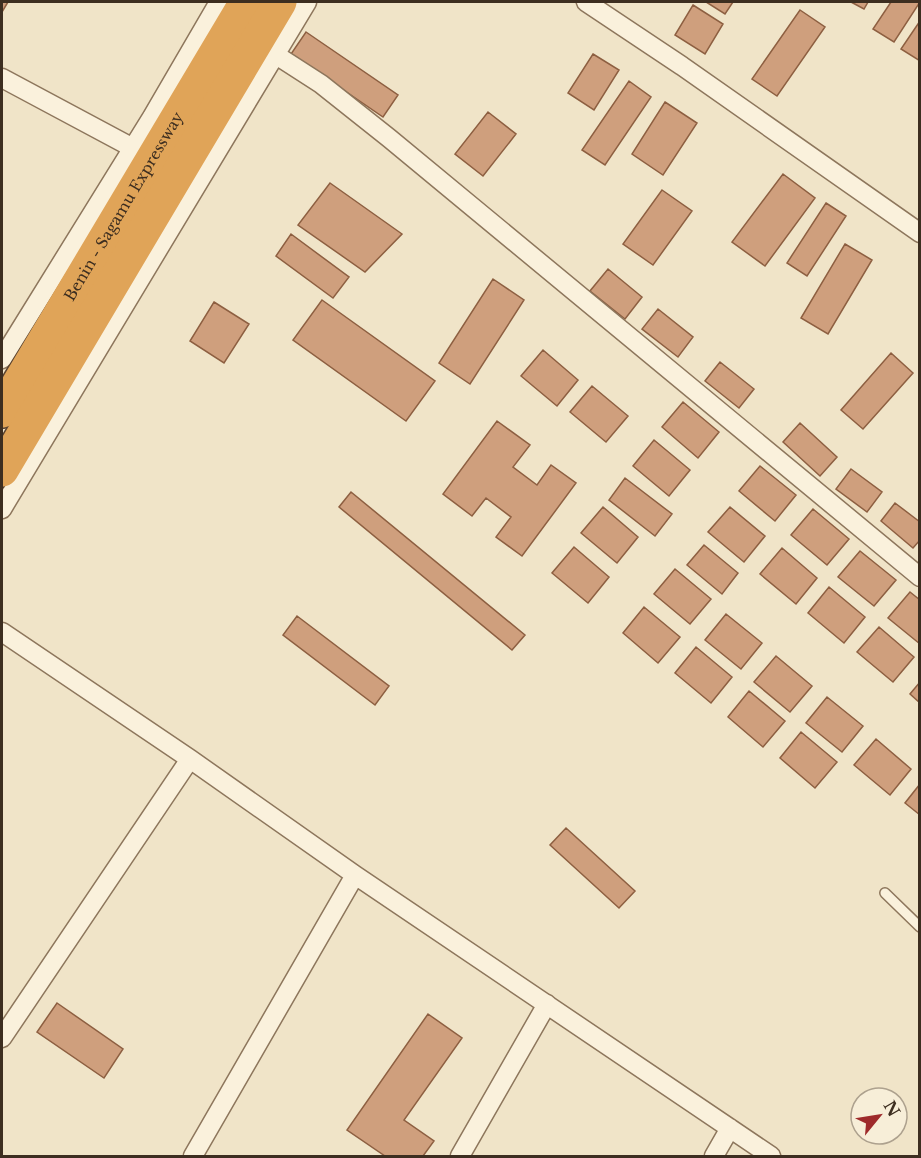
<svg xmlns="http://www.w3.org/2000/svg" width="921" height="1158" viewBox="0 0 921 1158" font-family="'Libre Baskerville',serif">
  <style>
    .building { fill: #cf9f7d; stroke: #8d5f41; stroke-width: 1.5 }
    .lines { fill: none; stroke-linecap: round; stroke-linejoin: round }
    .lane-casing { stroke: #8d765c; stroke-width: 12 }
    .street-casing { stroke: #8d765c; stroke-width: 21 }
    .highway-casing { stroke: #5b4430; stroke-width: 36 }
    .lane { stroke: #faf1dc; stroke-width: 9 }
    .street { stroke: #faf1dc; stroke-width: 18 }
    .highway { stroke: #e0a458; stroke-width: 33 }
    .labels { text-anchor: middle; stroke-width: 4.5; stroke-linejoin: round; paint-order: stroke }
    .street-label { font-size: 15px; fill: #3d2e20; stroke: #f7eed8 }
  </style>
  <rect width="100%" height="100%" fill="#f0e4c8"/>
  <path class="building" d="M2,2H8L2,12Z
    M706,2H733L725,14Z
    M851,2H868L864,9Z
    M891,2H920L894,42L873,29Z
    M693,5L723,24L705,54L675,35Z
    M800,10L825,27L777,96L752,79Z
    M920,21V61L901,49Z
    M306,32L398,95L383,117L291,54Z
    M593,54L619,70L594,110L568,93Z
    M629,81L651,97L605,165L582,150Z
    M665,102L697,123L663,175L632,154Z
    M488,112L516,134L483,176L455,154Z
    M783,174L815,198L765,266L732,242Z
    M330,183L402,234L365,272L298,225Z
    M662,190L692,211L653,265L623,244Z
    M826,203L846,216L807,276L787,263Z
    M291,234L349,277L333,298L276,256Z
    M845,244L872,260L828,334L801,318Z
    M608,269L642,297L625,319L590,291Z
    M493,279L524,300L470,384L439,363Z
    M322,300L435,381L406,421L293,340Z
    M214,302L249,324L224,363L190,341Z
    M658,309L693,337L678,357L642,329Z
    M543,350L578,380L557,406L521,376Z
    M891,353L913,373L863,429L841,410Z
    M720,362L754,389L739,408L705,381Z
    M592,386L628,416L606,442L570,412Z
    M683,402L719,432L698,458L662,427Z
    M497,421L530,445L513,467L537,485L551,465L576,483L522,556L496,537L511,517L486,498L472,516L443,494Z
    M800,423L837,457L820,476L783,442Z
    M654,440L690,470L669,496L633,466Z
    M760,466L796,495L775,521L739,491Z
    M851,469L882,492L867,512L836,489Z
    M625,478L672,514L655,536L609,500Z
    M351,492L525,635L512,650L339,507Z
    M895,503L920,522V540L913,548L881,521Z
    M603,507L638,537L617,563L581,533Z
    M730,507L765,536L744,562L708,532Z
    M813,509L849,539L827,565L791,535Z
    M704,545L738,573L722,594L687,565Z
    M574,547L609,577L588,603L552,573Z
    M782,548L817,578L796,604L760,574Z
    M860,551L896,580L874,606L838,577Z
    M675,569L711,599L690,624L654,594Z
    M829,587L865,617L844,643L808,613Z
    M910,592L920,600V644L888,618Z
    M644,607L680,637L658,663L623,633Z
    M726,614L762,643L741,669L705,640Z
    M297,616L389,686L375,705L283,635Z
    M879,627L914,657L893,682L857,652Z
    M696,647L732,677L711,703L675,673Z
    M776,656L812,686L790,712L754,682Z
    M920,682V703L910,694Z
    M749,691L785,721L763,747L728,717Z
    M827,697L863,726L842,752L806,723Z
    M801,732L837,762L815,788L780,758Z
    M876,739L911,769L890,795L854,765Z
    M920,784V815L905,803Z
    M566,828L635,891L619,908L550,845Z
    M57,1003L123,1049L104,1078L37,1032Z
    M428,1014L462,1038L404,1120L434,1141L423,1156H385L347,1130Z"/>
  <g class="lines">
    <defs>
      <path id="lane" d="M885,893L920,927"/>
      <path id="street" d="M586,2L682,66L920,233
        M276,55L321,84L389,138L920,577
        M2,78L133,148
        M2,359L152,117L219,2
        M2,509L307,2
        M2,632L190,759L355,875L771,1156
        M2,1038L190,759
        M193,1156L355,875
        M460,1156L547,1004
        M714,1156L730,1128"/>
      <g id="highway">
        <path id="s1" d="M2,411L246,2"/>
        <path d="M2,470L280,2"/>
      </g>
    </defs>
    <use href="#lane" class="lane-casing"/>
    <use href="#street" class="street-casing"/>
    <use href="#highway" class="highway-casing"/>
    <use href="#lane" class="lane"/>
    <use href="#street" class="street"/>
    <use href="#highway" class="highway"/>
  </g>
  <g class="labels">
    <g class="street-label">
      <text dy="5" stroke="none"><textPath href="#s1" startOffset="238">Benin - Sagamu Expressway</textPath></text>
    </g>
  </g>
  <rect width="921" height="1158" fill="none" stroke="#3d2e20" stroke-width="6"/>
  <g transform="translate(879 1116) rotate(60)"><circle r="28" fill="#f7eed8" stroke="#ada18e" stroke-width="1.5"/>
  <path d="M0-4.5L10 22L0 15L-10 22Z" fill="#9e2a2b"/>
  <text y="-9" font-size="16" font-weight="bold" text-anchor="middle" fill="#3d2e20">N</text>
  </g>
</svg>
